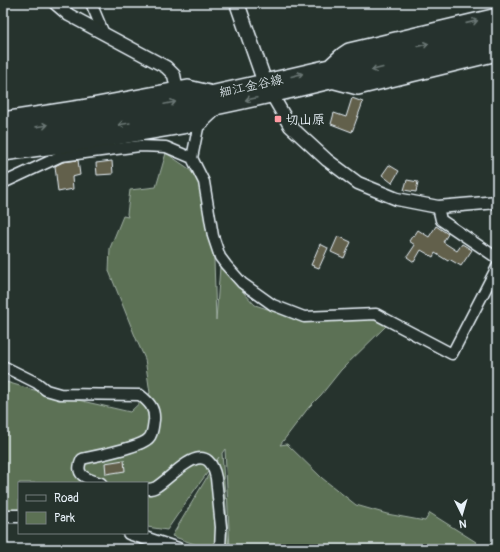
<svg xmlns="http://www.w3.org/2000/svg" width="500" height="552" viewBox="0 0 500 552" font-family="Pangolin,'Klee One',sans-serif">
  <style>
    .green { fill: #5c7154; stroke: #a2b1a6 }
    .building { fill: #62604c; stroke: #e8f1f8 }
    .lines { fill: none; stroke-linecap: round; stroke-linejoin: round }
    .minor-casing { stroke: #e8f1f8; stroke-width: 13 }
    .tertiary-casing { stroke: #e8f1f8; stroke-width: 15 }
    .secondary-casing { stroke: #e8f1f8; stroke-width: 17 }
    .primary-casing { stroke: #e8f1f8; stroke-width: 18 }
    .minor { stroke: #26332d; stroke-width: 10 }
    .tertiary { stroke: #26332d; stroke-width: 12 }
    .secondary { stroke: #26332d; stroke-width: 14 }
    .primary { stroke: #26332d; stroke-width: 15 }
    .oneway { stroke: #6a7674 }
    .poi-dot { fill: #ff9aa2; stroke: #26332d; stroke-width: 1.5 }
    .labels { text-anchor: middle; stroke-width: 3; stroke-linejoin: round; paint-order: stroke }
    .street-label { font-size: 13px; fill: #e8f1f8; stroke: #26332d }
    .poi-label { font-size: 13px; font-weight: bold; fill: #e8f1f8; stroke: #26332d; text-anchor: start }
  </style>
  <rect width="100%" height="100%" fill="#26332d"/>
  <filter id="ink" filterUnits="userSpaceOnUse"><feTurbulence type="fractalNoise" baseFrequency=".025" numOctaves="2"/><feDisplacementMap in="SourceGraphic" scale="8" xChannelSelector="R" yChannelSelector="G"/><feConvolveMatrix kernelMatrix="1 2 1 2 8 2 1 2 1" color-interpolation-filters="sRGB"/></filter>
  <g filter="url(#ink)">
    <path class="green" d="M166,153L188,168L199,181L205,203L214,260L216,320L220,267L255,305L298,319L370,318L386,326L341,370L321,395L309,407L280,445L287,444L322,478L356,505L387,514L425,521L430,513L476,542L479,549H230L225,449L222,453L229,549H208L172,536L219,457L191,495L167,530L147,527V483H19V510L3,509V381L30,389L130,412L150,393L145,359L137,341L109,271L110,248L123,216L128,217L127,214L130,190L156,187Z"/>
    <path class="building" d="M352,98L363,102L352,132L331,124L334,113L346,117Z
      M78,160L80,175L72,177L73,189L58,192L55,166L63,162Z
      M112,161L113,174L97,175L96,163Z
      M389,165L399,171L392,183L382,175Z
      M407,180L418,182L416,192L404,190Z
      M436,226L448,234L443,242L457,251L462,244L472,250L461,266L449,259L448,261L435,253L433,257L421,250L414,262L407,257L415,245L409,241L413,235L414,236L418,230L429,237Z
      M338,236L351,242L344,258L331,252Z
      M320,244L328,248L319,268L311,265Z
      M124,460L125,471L106,474L105,463Z"/>
    <g class="lines">
      <defs>
        <path id="minor" d="M91,3L104,34
          M199,123L192,158L204,182L213,236L220,257L226,265L242,283L273,305L304,317L376,314L452,354L497,267
          M3,183L61,156L140,146L166,147L192,158
          M438,207L441,220L497,258
          M3,366L37,383L46,390L60,394L140,395C149,402 155,408 154,420C153,426 153,434 149,438C142,447 95,456 82,459C73,476 88,479 101,483
          M147,489C150,489 153,489 156,487C173,477 207,433 216,478L221,527L220,549"/>
        <path id="tertiary" d="M55,3L69,15L166,67L174,75L177,90
          M272,95L290,126L327,160L358,183L397,199L438,207L497,202
          M3,516H19
          M129,533L178,549"/>
        <path id="secondary" d="M237,3L265,83L270,93"/>
        <path id="primary" d="M331,66L343,55L349,51L497,16
          M335,81L358,87L497,53
          M3,120L81,108L188,88L209,93
          M3,131C170,108 333,66 497,27
          M3,142C61,134 119,126 176,115C284,94 390,66 497,40
          M3,153L91,141L199,123L216,107"/>
      </defs>
      <use href="#minor" class="minor-casing"/>
      <use href="#tertiary" class="tertiary-casing"/>
      <use href="#secondary" class="secondary-casing"/>
      <use href="#primary" class="primary-casing"/>
      <use href="#minor" class="minor"/>
      <use href="#tertiary" class="tertiary"/>
      <use href="#secondary" class="secondary"/>
      <use href="#primary" class="primary"/>
    </g>
    <defs><path id="oneway-shaft" d="M-6 0H5M1.5-3L5.5 0L1.5 3" fill="none" stroke-width="1.6" stroke-linecap="round" stroke-linejoin="round"/></defs>
    <g class="oneway">
      <use href="#oneway-shaft" transform="translate(472 22) rotate(-13)"/>
      <use href="#oneway-shaft" transform="translate(423 45) rotate(-13)"/>
      <use href="#oneway-shaft" transform="translate(377 69) rotate(166)"/>
      <use href="#oneway-shaft" transform="translate(297 75) rotate(-14)"/>
      <use href="#oneway-shaft" transform="translate(251 99) rotate(168)"/>
      <use href="#oneway-shaft" transform="translate(170 103) rotate(-12)"/>
      <use href="#oneway-shaft" transform="translate(124 124) rotate(171)"/>
      <use href="#oneway-shaft" transform="translate(42 126) rotate(-8)"/>
    </g>
  </g>
  <rect class="poi-dot" x="274" y="115" width="8" height="8" rx="2"/>
  <g class="labels">
    <g class="street-label">
      <text transform="translate(251 85) rotate(-12)" y="5">細江金谷線</text>
    </g>
    <g class="poi-label">
      <text x="286" y="124">切山原</text>
    </g>
  </g>
  <rect width="500" height="552" fill="none" stroke="#26332d" stroke-width="16"/>
  <rect x="8" y="8" width="484" height="536" fill="none" stroke="#e8f1f8" stroke-width="1.5" filter="url(#ink)"/>
  <rect x="18" y="482" width="130" height="52" fill="#26332d" stroke="#747f7e"/>
  <rect x="26" y="495" width="20" height="6" fill="#26332d" stroke="#747f7e"/>
  <text x="54" y="502" font-size="12" fill="#e8f1f8">Road</text>
  <rect x="26" y="512" width="20" height="12" fill="#5c7154" stroke="#747f7e"/>
  <text x="54" y="522" font-size="12" fill="#e8f1f8">Park</text>
  <g transform="translate(462 514) rotate(175)" stroke="#26332d" stroke-width="3" paint-order="stroke">
  <path d="M0-3L7 15L0 10L-7 15Z" fill="#e8f1f8"/>
  <text y="-6" font-size="11" font-weight="bold" text-anchor="middle" fill="#e8f1f8">N</text>
  </g>
</svg>
